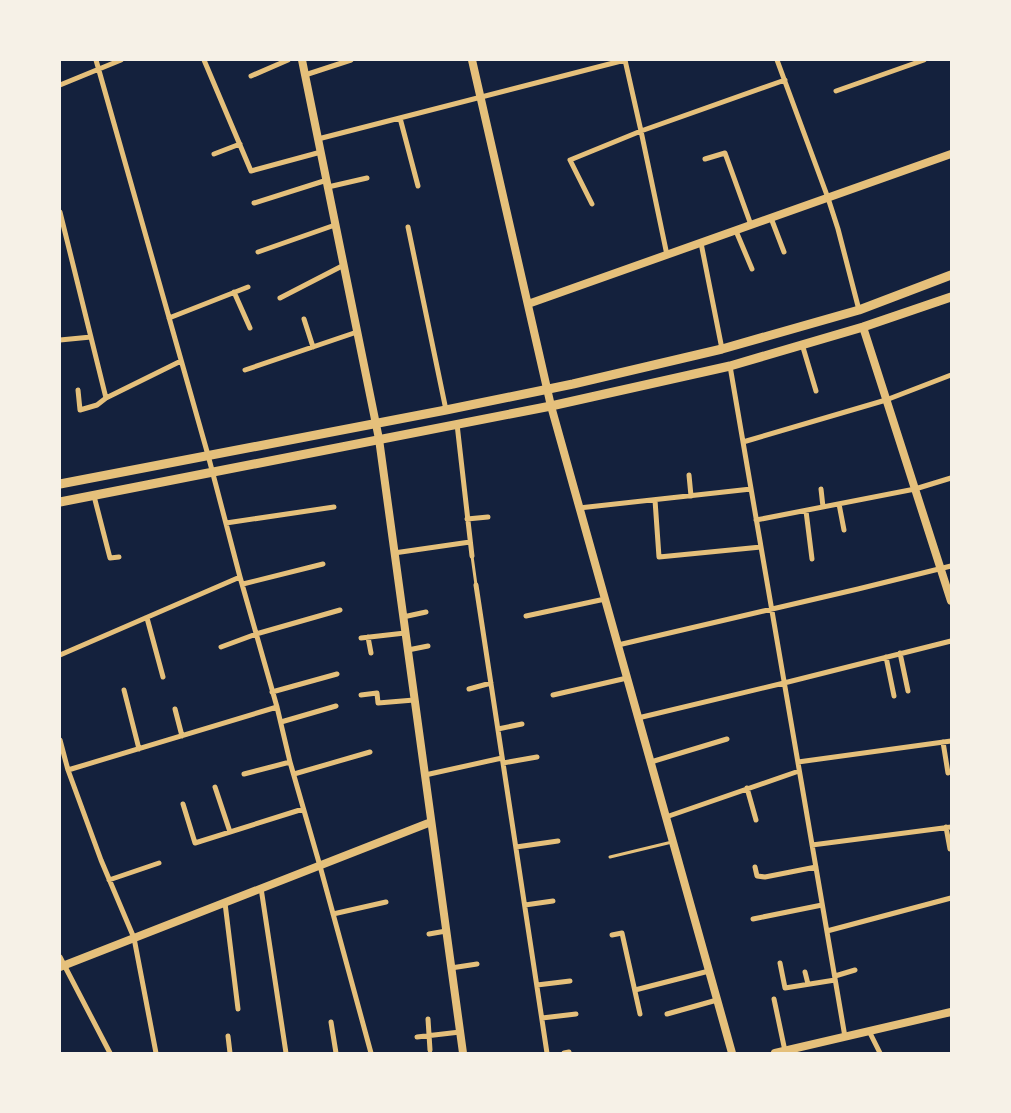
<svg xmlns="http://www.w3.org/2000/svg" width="1011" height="1113" viewBox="0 0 1011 1113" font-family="'Alegreya Sans',sans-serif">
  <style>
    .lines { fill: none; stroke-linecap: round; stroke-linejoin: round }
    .service { stroke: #e5c07b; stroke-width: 3 }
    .minor { stroke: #e5c07b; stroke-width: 5 }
    .tertiary { stroke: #e5c07b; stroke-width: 8 }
    .secondary { stroke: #e5c07b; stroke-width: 9 }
  </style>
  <rect width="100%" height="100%" fill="#14213d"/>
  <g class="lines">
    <path class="service" d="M472,556L476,585
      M610,857L672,842"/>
    <path class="minor" d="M96,60L208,455L240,577L277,707L290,762L320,866L371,1053
      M204,60L251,171L321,152
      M625,60L641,131L667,255
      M777,60L828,198L838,229L859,310
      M305,75L351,60
      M251,76L288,60
      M60,85L121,60
      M836,91L924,60
      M400,118L418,186
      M318,139L625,60
      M214,154L240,144
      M705,159L725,153L751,225
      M328,187L367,178
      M254,203L327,180
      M592,204L570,160L641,131L785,80
      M60,212L106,398
      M771,218L784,252
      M408,227L446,410
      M736,231L752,269
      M701,243L722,349
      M258,252L335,225
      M234,292L250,328
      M280,298L344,265
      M169,318L248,287
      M304,319L313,347
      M60,340L91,337
      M802,344L816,391
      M730,366L845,1037
      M245,370L357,332
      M78,390L80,410L97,405L106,398L181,361
      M457,424L472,556
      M743,442L886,400L951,375
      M689,475L691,496
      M821,489L823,507
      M94,496L110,558L119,557
      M655,500L659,557L761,547
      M839,504L844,530
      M579,508L751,489
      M806,511L812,559
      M467,519L488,517
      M756,520L915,489L951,478
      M226,523L334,507
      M394,553L470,542
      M243,584L323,564
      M476,585L547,1053
      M526,616L605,599
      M403,617L426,612
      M147,618L163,677
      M368,637L371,653
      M361,638L405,633
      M618,645L858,589L951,566
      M221,647L256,634L340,610
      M408,650L428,646
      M900,653L908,691
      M60,655L240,577
      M886,657L894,696
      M469,689L491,683
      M124,690L139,749
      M272,692L337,674
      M361,695L377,693L378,703L414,700
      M553,695L627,678
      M175,709L182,736
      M638,718L784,683L951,641
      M281,722L336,706
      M498,729L522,724
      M60,740L68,770L101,860L134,938L156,1053
      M943,742L948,773
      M651,762L727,739
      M798,762L951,741
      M503,763L537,757
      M68,770L277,707
      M244,774L290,762
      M294,774L370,752
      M425,775L502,758
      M215,787L230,832
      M747,788L756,820
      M183,804L195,843L303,809
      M666,817L799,771
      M946,827L950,849
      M812,845L951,827
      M516,847L558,841
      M755,867L757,876L765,877L816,867
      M109,880L159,863
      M261,888L286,1053
      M225,903L238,1009
      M525,905L553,901
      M333,914L386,902
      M753,919L822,905
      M827,931L951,898
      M429,934L446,931
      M612,935L622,933L640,1014
      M60,957L110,1053
      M780,963L785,988L835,980
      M451,968L477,964
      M805,972L808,984
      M835,976L855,970
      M537,985L570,981
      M635,990L709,971
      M774,999L785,1051
      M667,1014L717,1000
      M542,1018L576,1014
      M428,1019L430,1050
      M331,1022L336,1053
      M869,1031L880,1053
      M228,1036L230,1053
      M417,1037L460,1032
      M564,1053L569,1052"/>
    <path class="tertiary" d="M302,60L379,439L463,1053
      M472,60L551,406L732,1053
      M528,304L951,154
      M863,327L951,601
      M60,967L431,822
      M775,1053L951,1012"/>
    <path class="secondary" d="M60,484L446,410L573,384L722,349L859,310L951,275
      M60,502L551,406L730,366L863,327L951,297"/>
  </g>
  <rect width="1011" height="1113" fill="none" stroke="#f6f1e7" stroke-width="122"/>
</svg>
